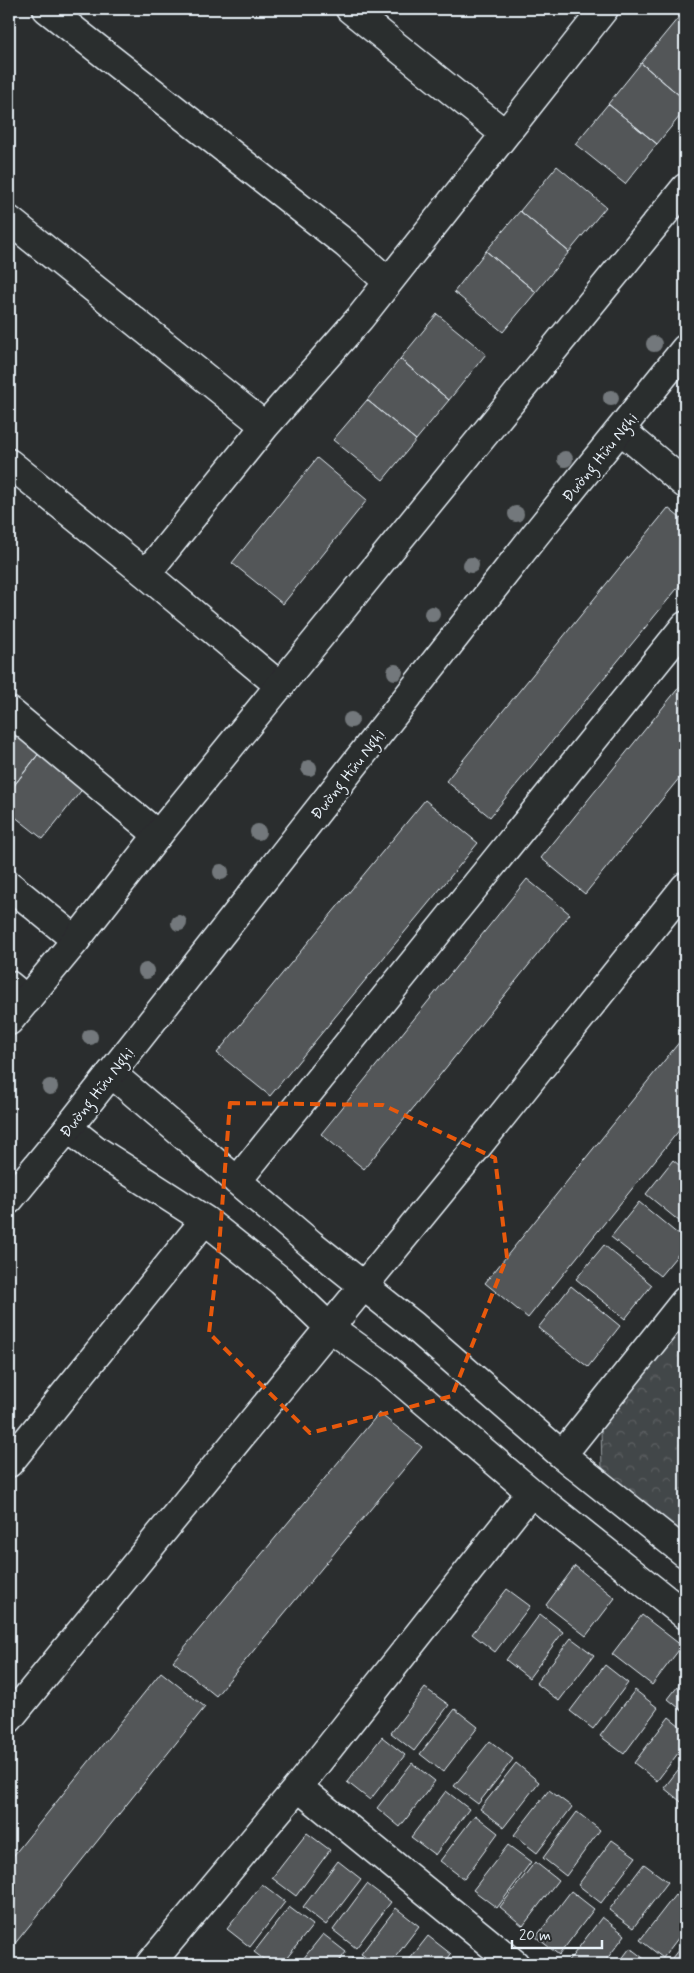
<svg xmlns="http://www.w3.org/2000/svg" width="694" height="1973" viewBox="0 0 694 1973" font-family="Mynerve,sans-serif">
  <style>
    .park { fill: url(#park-crowns); stroke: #959ca0 }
    .building { fill: #535759; stroke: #e8f1f8 }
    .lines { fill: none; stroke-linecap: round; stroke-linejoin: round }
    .minor-casing { stroke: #e8f1f8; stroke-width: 31 }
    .major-casing { stroke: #e8f1f8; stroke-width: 31 }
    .minor { stroke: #2a2d2e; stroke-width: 28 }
    .major { stroke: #2a2d2e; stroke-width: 28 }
    .tree { fill: #73787b }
    .marked { fill: none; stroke: #e8590c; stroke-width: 4; stroke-dasharray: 10 6; stroke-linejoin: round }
    .labels { text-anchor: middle; stroke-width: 4.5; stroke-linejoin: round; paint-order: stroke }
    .street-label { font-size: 16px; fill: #e8f1f8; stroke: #2a2d2e }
  </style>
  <defs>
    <pattern id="park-crowns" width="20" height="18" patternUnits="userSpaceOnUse" patternTransform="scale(1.25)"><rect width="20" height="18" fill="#424648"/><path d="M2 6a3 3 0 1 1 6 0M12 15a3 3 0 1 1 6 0" fill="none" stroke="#5d6163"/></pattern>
  </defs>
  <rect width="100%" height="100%" fill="#2a2d2e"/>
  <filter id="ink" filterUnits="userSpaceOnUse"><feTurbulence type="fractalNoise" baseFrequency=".02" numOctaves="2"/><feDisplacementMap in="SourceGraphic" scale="10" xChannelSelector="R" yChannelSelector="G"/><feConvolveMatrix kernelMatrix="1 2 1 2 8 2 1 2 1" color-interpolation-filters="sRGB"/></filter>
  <g filter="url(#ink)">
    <path class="park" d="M685,1324V1538L602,1469L601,1428Z"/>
    <path class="building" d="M678,18L685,24V100L641,63Z
      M641,63L685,100V110L657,144L608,104Z
      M608,104L657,144L625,184L575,144Z
      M557,166L606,207L569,252L520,211Z
      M520,211L569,252L536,292L486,251Z
      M486,251L536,292L503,332L454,292Z
      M437,314L486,354L449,400L400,359Z
      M400,359L449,400L416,440L367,400Z
      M367,400L416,440L383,480L333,440Z
      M317,458L367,500L283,604L232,563Z
      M668,508L685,522V579L490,817L446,781Z
      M685,680V771L585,894L541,858Z
      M9,727L40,752L9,792Z
      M40,752L84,787L43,839L9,812V792Z
      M425,800L478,843L270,1096L217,1053Z
      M527,879L570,914L364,1169L321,1134Z
      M685,1035V1123L528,1318L485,1283Z
      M673,1160L685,1170V1226L646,1194Z
      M639,1202L685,1240V1246L660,1276L611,1237Z
      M604,1245L652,1285L625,1319L576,1279Z
      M571,1286L620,1326L588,1367L538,1328Z
      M379,1413L422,1447L216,1696L173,1661Z
      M575,1566L615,1598L586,1636L546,1605Z
      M507,1589L530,1606L495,1652L472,1634Z
      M540,1614L563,1632L529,1678L506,1660Z
      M642,1615L682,1646L652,1685L612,1654Z
      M571,1638L594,1655L559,1701L536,1683Z
      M605,1665L628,1683L593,1729L570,1711Z
      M161,1672L205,1707L9,1951V1861Z
      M685,1677V1713L668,1699Z
      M425,1688L449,1705L414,1751L391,1733Z
      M635,1690L658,1708L624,1754L600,1736Z
      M455,1709L478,1727L443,1772L420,1754Z
      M669,1717L685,1730V1744L657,1781L634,1763Z
      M382,1737L405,1755L370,1800L347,1782Z
      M490,1741L513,1759L478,1804L454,1786Z
      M685,1761V1805L664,1788Z
      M412,1763L435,1781L400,1827L377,1808Z
      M516,1763L539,1782L504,1827L480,1809Z
      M549,1790L572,1807L537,1853L514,1835Z
      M446,1791L469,1809L435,1855L411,1837Z
      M577,1812L600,1830L566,1876L543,1858Z
      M475,1815L498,1833L464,1879L440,1861Z
      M307,1833L330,1850L296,1896L272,1878Z
      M612,1840L636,1857L601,1903L578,1885Z
      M508,1845L531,1862L497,1908L473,1890Z
      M338,1861L361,1879L326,1925L303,1907Z
      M535,1862L558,1880L523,1926L500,1907Z
      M644,1864L668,1882L633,1928L609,1910Z
      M262,1884L285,1902L250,1947L227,1929Z
      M367,1884L391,1902L356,1948L333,1930Z
      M571,1891L594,1909L559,1955L536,1937Z
      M675,1895L685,1903V1929L663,1958L640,1940Z
      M289,1907L313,1925L282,1964H270L254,1952Z
      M396,1908L419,1926L390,1964H375L361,1954Z
      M602,1917L625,1935L603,1964H570L567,1963Z
      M323,1934L346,1952L337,1964H299Z
      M428,1936L451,1954L444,1964H406Z
      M685,1941V1964H672L669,1962Z
      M630,1948L651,1964H618Z
      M352,1958L360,1964H347Z"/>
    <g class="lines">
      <defs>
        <path id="minor" d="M47,9L346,244L388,282
          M350,9L505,134
          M9,220L265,426
          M621,430L685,484
          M9,463L146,574L280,686
          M146,574L265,426L360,318L604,9
          M9,711L158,835
          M9,885L76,940
          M9,985L27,1000
          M111,1073L311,1244L414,1326L562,1455L685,1553
          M68,1128L96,1150L205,1220L281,1281L329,1327L382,1365L531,1492L685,1615
          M237,1181L685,626
          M562,1455L685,1301
          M9,1463L205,1220
          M9,1719L465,1162L685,887
          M298,1787L515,1964
          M150,1964L298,1787L531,1492"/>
        <path id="major" d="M9,1021L76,940L158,835L685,188
          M9,1200L68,1128L535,535L685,349"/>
      </defs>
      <use href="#minor" class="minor-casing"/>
      <use href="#major" class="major-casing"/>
      <use href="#minor" class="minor"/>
      <use href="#major" class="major"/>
    </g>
    <g class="tree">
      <circle cx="654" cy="344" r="8"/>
      <circle cx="611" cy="398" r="8"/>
      <circle cx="565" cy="459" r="8"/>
      <circle cx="516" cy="514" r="8"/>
      <circle cx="471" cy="565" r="8"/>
      <circle cx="432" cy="614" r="8"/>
      <circle cx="395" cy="672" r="8"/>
      <circle cx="351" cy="720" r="8"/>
      <circle cx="309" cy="768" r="8"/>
      <circle cx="258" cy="832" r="8"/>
      <circle cx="221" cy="872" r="8"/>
      <circle cx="179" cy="923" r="8"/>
      <circle cx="146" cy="971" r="8"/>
      <circle cx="90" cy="1037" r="8"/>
      <circle cx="50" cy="1087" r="8"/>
    </g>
  </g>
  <path class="marked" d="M230,1103L383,1105L495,1158L507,1257L452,1396L310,1433L209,1333L219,1247Z"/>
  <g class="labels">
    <g class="street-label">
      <text transform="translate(599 457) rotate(-51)" y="6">Đường Hữu Nghị</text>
      <text transform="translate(347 774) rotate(-52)" y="6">Đường Hữu Nghị</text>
      <text transform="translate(96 1092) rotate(-52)" y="6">Đường Hữu Nghị</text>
    </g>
  </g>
  <rect width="694" height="1973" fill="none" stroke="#2a2d2e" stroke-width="30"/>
  <rect x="15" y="15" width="664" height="1943" fill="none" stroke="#e8f1f8" stroke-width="2" filter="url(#ink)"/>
  <path d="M512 1940v8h90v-8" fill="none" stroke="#e8f1f8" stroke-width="2.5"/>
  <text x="519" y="1940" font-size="15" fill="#e8f1f8" stroke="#2a2d2e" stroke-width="4" paint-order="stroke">20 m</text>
</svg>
